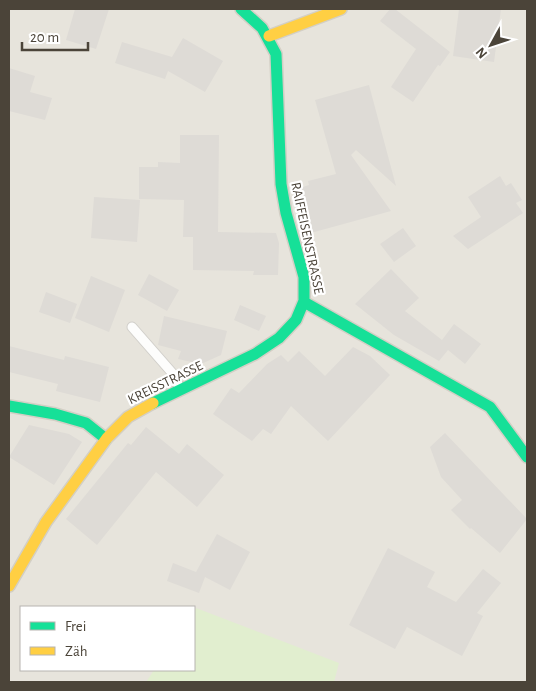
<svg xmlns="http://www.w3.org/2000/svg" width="536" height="691" viewBox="0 0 536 691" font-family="'Alegreya Sans',sans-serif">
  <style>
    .residential { fill: #e7e4dc; fill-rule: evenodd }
    .green { fill: #e1eecf }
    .building { fill: #dedbd6 }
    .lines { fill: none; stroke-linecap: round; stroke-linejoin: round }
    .lane-casing { stroke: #d2d0cb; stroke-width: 11 }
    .fast-casing { stroke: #d3cfc5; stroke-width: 14 }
    .slow-casing { stroke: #d3cfc5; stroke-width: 14 }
    .lane { stroke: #fdfdfc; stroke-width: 9 }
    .fast { stroke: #16e098; stroke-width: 11 }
    .slow { stroke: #ffcf43; stroke-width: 11 }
    .labels { text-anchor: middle; stroke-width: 4.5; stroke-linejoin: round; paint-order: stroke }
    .street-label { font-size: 14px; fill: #4b4439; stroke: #fff }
  </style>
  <rect width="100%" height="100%" fill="#f4f2ee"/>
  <path class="residential" d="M9,9H527V682H9ZM21,607H194V670H21Z"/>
  <path class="green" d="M196,608L339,663L334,682H146L154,670H194V612Z"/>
  <path class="building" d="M75,9H109L96,49L66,40Z
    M390,9H395L450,52L440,66L438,65L413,102L391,87L416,49L380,21Z
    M459,9H501L494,62L453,56Z
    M183,38L223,61L205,92L168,71L165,79L115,63L122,42L172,57Z
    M9,68L35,76L30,92L52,98L45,120L9,111Z
    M369,85L396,186L356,150L351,155L391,211L307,234L296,189L309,185L308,181L336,174L315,100Z
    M180,135H219L218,232L276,233L279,243L278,275H253L254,271L193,270V237H183L184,200L139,199V167H158V162L180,163Z
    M500,176L506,186L511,183L522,200L516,203L523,213L468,249L453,236L481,217L468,197Z
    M94,197L140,200L137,242L91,238Z
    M403,228L416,246L394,262L380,244Z
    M391,269L419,298L405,311L442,340L454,324L481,344L465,364L448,350L439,361L394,335L355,304Z
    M149,274L179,290L167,311L138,295Z
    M91,276L125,290L109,332L75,318Z
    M46,292L77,304L70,323L39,312Z
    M240,305L266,316L259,331L234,320Z
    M164,316L227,331L221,355L201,364L178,359L181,351L158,345Z
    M9,346L64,360L65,356L109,367L100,402L56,391L58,384L9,372Z
    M353,347L370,356L390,375L328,441L291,406L271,434L263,429L252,441L213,414L231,388L239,393L267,364L281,355L288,362L299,351L325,376Z
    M29,425L69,434L82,442L54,485L9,457Z
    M146,427L179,454L187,444L224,475L197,507L156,472L97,545L66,519L128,443L131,445Z
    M445,433L527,519L500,553L471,528L470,529L451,510L462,500L441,477L430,447Z
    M217,534L250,552L230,590L205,577L199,593L167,581L173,563L196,572Z
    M388,548L435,572L427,587L456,602L483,569L501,583L477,613L483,616L462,656L407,627L395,649L349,625Z"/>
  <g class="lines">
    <defs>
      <path id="lane" d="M132,327L174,375L179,387"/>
      <path id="fast" d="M304,302L490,407L527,457
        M153,403L255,354L279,338L296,320L304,301V277L286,213L281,184L276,54L262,28L241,9
        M9,406L55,414L86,423L106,439"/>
      <path id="slow" d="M269,36L341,9
        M9,586L46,522L107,438L128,417L153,403"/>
    </defs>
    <use href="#lane" class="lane-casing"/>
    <use href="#fast" class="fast-casing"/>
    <use href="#slow" class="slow-casing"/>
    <use href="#lane" class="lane"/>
    <use href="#fast" class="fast"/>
    <use href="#slow" class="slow"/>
  </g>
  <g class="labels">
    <g class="street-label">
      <text transform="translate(308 238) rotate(78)" y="5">RAIFFEISENSTRASSE</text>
      <text transform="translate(165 382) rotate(-26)" y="5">KREISSTRASSE</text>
    </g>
  </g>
  <rect width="536" height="691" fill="none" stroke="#4b4439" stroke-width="20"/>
  <rect x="20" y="606" width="175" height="65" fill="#ffffff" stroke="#b7b4b0"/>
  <rect x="30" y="622" width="25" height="8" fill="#16e098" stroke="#b7b4b0"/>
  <text x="65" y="631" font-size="15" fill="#4b4439">Frei</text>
  <rect x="30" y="647" width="25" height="8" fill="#ffcf43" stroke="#b7b4b0"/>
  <text x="65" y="656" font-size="15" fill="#4b4439">Zäh</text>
  <g transform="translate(491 45) rotate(230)" stroke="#ffffff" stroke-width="4" paint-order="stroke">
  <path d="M0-4L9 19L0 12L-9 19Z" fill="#4b4439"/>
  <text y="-8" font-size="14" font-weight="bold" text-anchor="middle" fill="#4b4439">N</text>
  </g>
  <path d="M22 42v8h66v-8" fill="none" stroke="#4b4439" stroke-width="2.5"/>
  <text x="30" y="42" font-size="15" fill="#4b4439" stroke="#ffffff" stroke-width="4" paint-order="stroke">20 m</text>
</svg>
